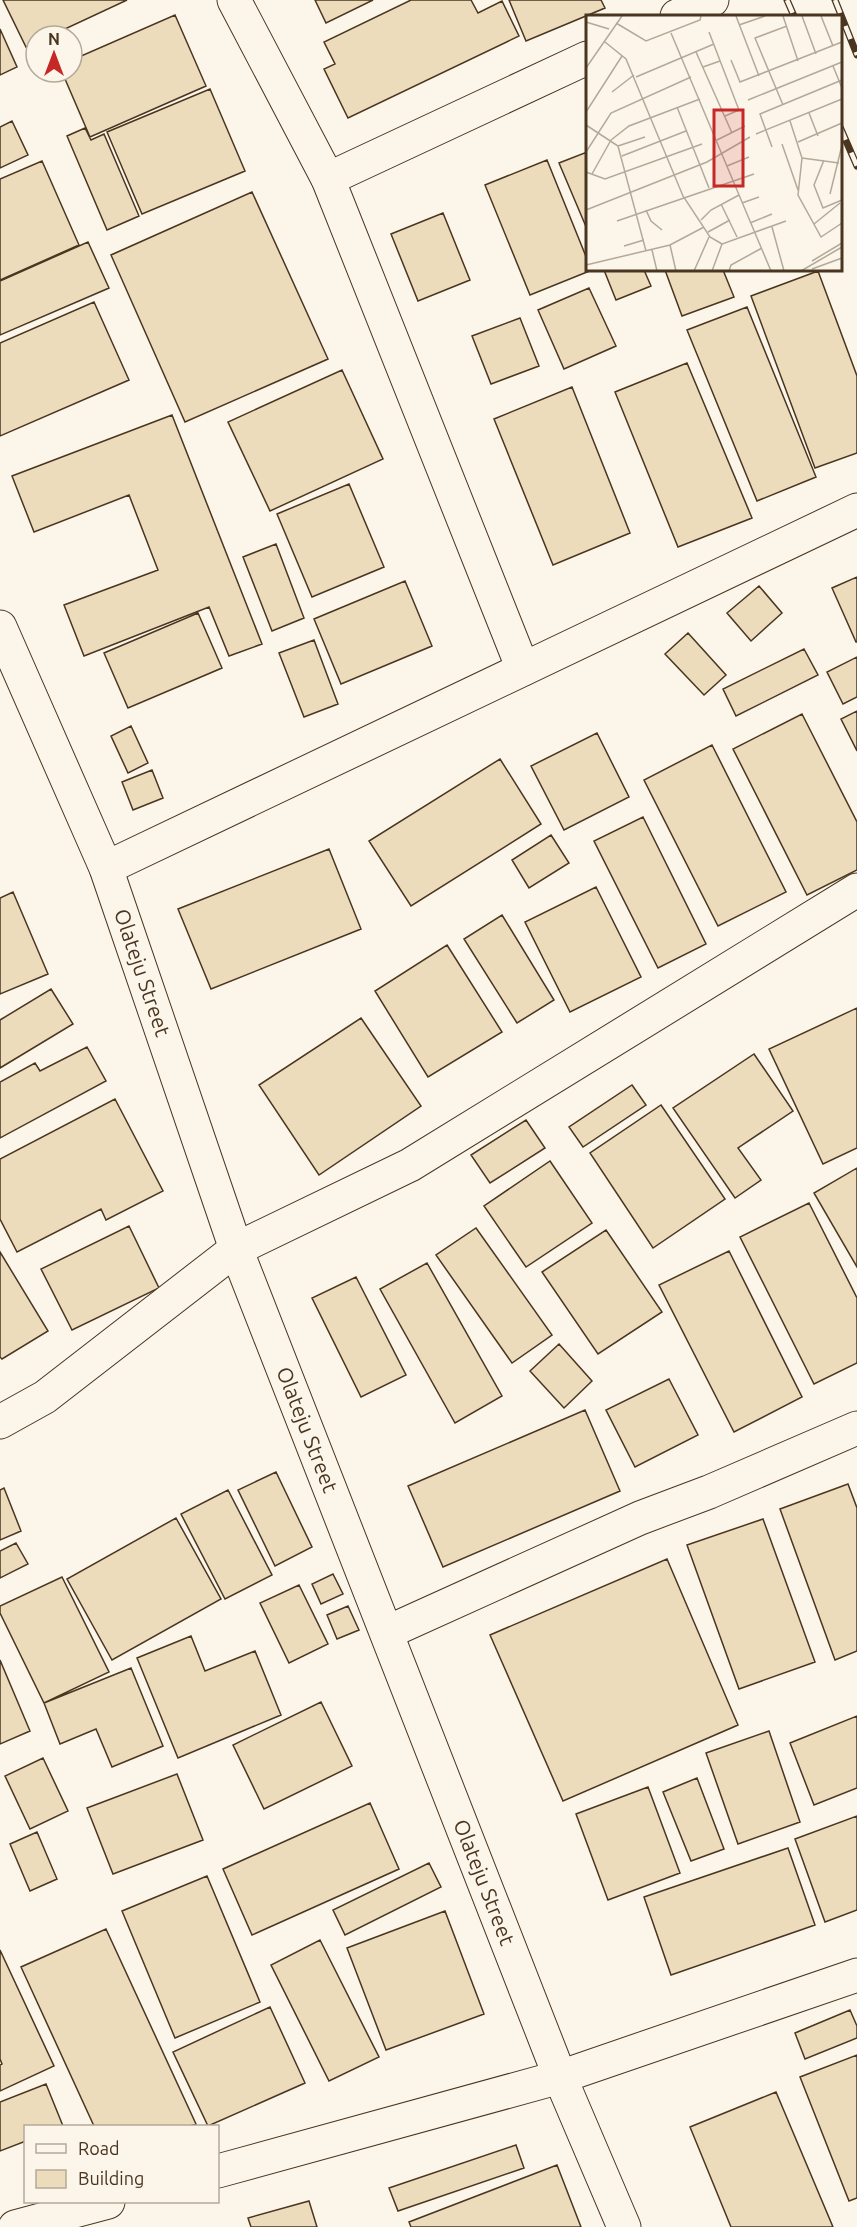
<svg xmlns="http://www.w3.org/2000/svg" width="857" height="2227" viewBox="0 0 857 2227" font-family="Ubuntu,sans-serif">
  <style>
    .building { fill: #ecdcbc; stroke: #4a3520; stroke-width: 1.5 }
    .lines { fill: none; stroke-linecap: round; stroke-linejoin: round }
    .minor-casing { stroke: #4a3520; stroke-width: 35 }
    .minor { stroke: #fbf6e9; stroke-width: 33 }
    .rail-casing { stroke: #4a3520; stroke-width: 7 }
    .rail { stroke: #fbf6e9; stroke-width: 4.5; stroke-dasharray: 14; stroke-linecap: butt }
    .labels { text-anchor: middle; stroke-width: 4.5; stroke-linejoin: round; paint-order: stroke }
    .street-label { font-size: 21px; fill: #4a3520; stroke: #fbf6e9 }
    .inset-road { fill: none; stroke: #b4a999; stroke-width: 1.5 }
    .view { fill: #c62828; fill-opacity: 0.15; stroke: #c62828; stroke-width: 3 }
    .inset-edge { fill: none; stroke: #4a3520; stroke-width: 3 }
  </style>
  <rect width="100%" height="100%" fill="#fbf6e9"/>
  <path class="building" d="M3,0H127L50,36H36V43L26,47Z
    M315,0H373L326,23Z
    M411,0H471L478,13L502,1L519,36L348,118L324,69L335,64L324,42Z
    M509,0H601L605,8L526,41Z
    M175,15L206,86L90,137L62,72H72V60Z
    M0,29L17,67L0,75Z
    M210,89L245,171L142,214L107,132Z
    M12,121L28,155L0,168V127Z
    M85,128L91,140L104,134L139,216L107,230L67,136Z
    M587,152V229L559,163Z
    M547,160L587,259V270H592L530,295L485,185Z
    M42,161L79,245L0,280V179Z
    M252,192L328,359L185,422L111,255Z
    M443,213L470,280L418,301L391,234Z
    M88,242L109,288L0,335V281Z
    M604,270H644L651,286L616,300Z
    M665,270H723L734,297L682,316Z
    M818,271L857,376V453L815,468L751,296Z
    M589,288L616,346L564,369L538,310Z
    M94,302L129,380L0,436V343Z
    M747,307L816,477L757,501L687,330Z
    M520,318L539,366L491,384L472,336Z
    M687,363L752,518L678,547L615,392Z
    M342,370L383,459L270,511L228,422Z
    M572,387L630,533L553,565L494,419Z
    M172,415L262,644L229,656L209,607L84,656L64,605L158,570L129,495L34,532L12,476Z
    M349,484L384,567L312,597L277,514Z
    M276,544L304,618L272,631L243,557Z
    M857,577V642H856L832,588Z
    M405,581L432,646L341,684L314,619Z
    M759,586L782,613L751,641L727,613Z
    M198,613L222,668L128,708L104,653Z
    M688,633L726,675L704,695L665,654Z
    M314,640L338,704L304,717L279,653Z
    M804,649L818,675L736,716L723,689Z
    M857,657V697L843,704L827,672Z
    M857,711V751L841,719Z
    M802,714L857,822V870L807,895L733,749Z
    M131,726L148,763L128,773L111,736Z
    M597,733L629,797L564,830L531,766Z
    M712,745L786,892L718,926L644,780Z
    M500,759L541,824L411,906L369,841Z
    M152,770L163,798L133,810L122,782Z
    M643,817L706,944L658,968L594,841Z
    M551,835L569,863L529,888L512,860Z
    M329,849L361,929L211,989L178,909Z
    M596,887L641,977L570,1012L525,922Z
    M13,892L48,974L0,994V898Z
    M502,915L554,1000L517,1023L464,939Z
    M447,945L502,1032L428,1077L375,991Z
    M51,989L73,1024L0,1068V1020Z
    M857,1008V1148L823,1164L769,1049Z
    M361,1018L421,1106L319,1175L259,1085Z
    M87,1047L106,1081L0,1138V1082L35,1063L40,1071Z
    M754,1054L793,1111L738,1148L761,1180L735,1198L673,1108Z
    M632,1085L646,1105L583,1147L569,1127Z
    M115,1099L163,1191L106,1220L101,1209L17,1252L0,1219V1159Z
    M661,1105L725,1199L653,1248L590,1153Z
    M526,1120L545,1148L490,1183L471,1155Z
    M550,1161L592,1223L526,1267L484,1206Z
    M857,1168V1267L814,1193Z
    M809,1203L857,1298V1363L814,1384L740,1237Z
    M129,1226L159,1288L72,1330L41,1269Z
    M476,1228L552,1335L512,1363L436,1255Z
    M606,1230L662,1312L598,1354L542,1272Z
    M729,1251L802,1397L734,1432L659,1285Z
    M0,1252L48,1331L2,1359L0,1357Z
    M427,1263L502,1396L455,1423L380,1289Z
    M356,1277L406,1375L361,1397L312,1298Z
    M559,1344L592,1381L564,1408L530,1371Z
    M669,1379L698,1435L635,1467L606,1410Z
    M585,1410L620,1491L443,1567L408,1486Z
    M276,1472L312,1547L275,1566L238,1490Z
    M848,1484L857,1508V1651L835,1660L780,1509Z
    M4,1488L21,1531L0,1540V1490Z
    M228,1490L272,1575L225,1599L181,1514Z
    M176,1518L221,1599L112,1660L67,1579Z
    M763,1519L815,1662L739,1689L687,1545Z
    M16,1543L28,1564L0,1578V1551Z
    M667,1559L738,1725L563,1801L490,1635Z
    M333,1574L343,1594L321,1604L312,1584Z
    M62,1577L109,1672L44,1703L0,1613V1606Z
    M299,1585L328,1644L289,1663L260,1603Z
    M348,1606L359,1630L337,1639L327,1615Z
    M191,1636L205,1671L255,1651L281,1715L178,1758L137,1658Z
    M0,1660L30,1731L0,1744Z
    M131,1668L163,1746L112,1767L96,1729L60,1744L44,1703Z
    M321,1702L352,1766L264,1809L233,1745Z
    M857,1716V1788L814,1805L790,1743Z
    M769,1731L800,1822L738,1844L706,1753Z
    M43,1758L68,1811L30,1829L5,1776Z
    M177,1774L203,1840L113,1874L87,1808Z
    M697,1778L724,1849L691,1861L663,1792Z
    M648,1787L680,1873L608,1900L576,1814Z
    M370,1803L399,1869L252,1935L223,1869Z
    M857,1816V1910L825,1922L795,1839Z
    M37,1832L57,1879L30,1891L10,1844Z
    M788,1848L815,1925L671,1975L644,1897Z
    M429,1863L441,1887L345,1935L333,1910Z
    M207,1876L260,2002L175,2038L122,1911Z
    M445,1911L484,2014L386,2050L347,1948Z
    M106,1929L196,2124L190,2126H94L21,1967Z
    M320,1940L379,2057L329,2081L271,1965Z
    M0,1950L54,2066L0,2091V2065L2,2064L0,2059Z
    M270,2007L305,2083L208,2126L173,2052Z
    M850,2010L857,2026V2038L805,2059L795,2033Z
    M857,2055V2198L849,2201L800,2077Z
    M46,2084L63,2126H26V2141L0,2151V2102Z
    M776,2092L833,2227H731L690,2127Z
    M516,2145L524,2168L398,2211L389,2188Z
    M557,2165L581,2227H411L409,2222Z
    M309,2201L317,2227H251L248,2218Z"/>
  <g class="lines">
    <defs>
      <g id="minor">
        <path d="M234,0L328,179L523,669"/>
        <path d="M677,16L712,0"/>
        <path d="M328,179L587,58"/>
        <path id="s1" d="M0,627L106,868L236,1249L560,2077L624,2227"/>
        <path d="M106,868L857,510"/>
        <path d="M0,1422L45,1397L236,1249L410,1165L857,890"/>
        <path d="M388,1632L640,1518L709,1492L857,1428"/>
        <path d="M218,2171L560,2077L857,1975"/>
        <path d="M15,2227L108,2202"/>
      </g>
    </defs>
    <use href="#minor" class="minor-casing"/>
    <use href="#minor" class="minor"/>
    <defs>
      <path id="rail" d="M787,0L794,16
        M835,0L857,55
        M840,127L857,166"/>
    </defs>
    <use href="#rail" class="rail-casing"/>
    <use href="#rail" class="rail"/>
  </g>
  <g class="labels">
    <g class="street-label">
      <text dy="7" stroke="none"><textPath href="#s1" startOffset="374">Olateju Street</textPath></text>
      <text dy="7" stroke="none"><textPath href="#s1" startOffset="860">Olateju Street</textPath></text>
      <text dy="7" stroke="none"><textPath href="#s1" startOffset="1346">Olateju Street</textPath></text>
    </g>
  </g>
  <g transform="translate(586 15)">
    <rect width="256" height="256" fill="#fbf6e9"/>
    <path class="inset-road" d="M150,1L173,61M197,1L212,46M216,1L230,39M235,1L247,31M0,7L23,14M30,8L60,26L114,5L115,1M153,10L179,1M123,17L153,95L139,101M85,18L185,256M19,27L40,44L97,181L124,222L136,229M110,37L146,118M145,45L154,67L256,27M247,51L256,73M117,52L134,46M0,53L36,1M50,62L128,29M26,77L48,60M162,85L256,47M197,90L169,23L201,11M91,92L123,173M0,97L36,41M223,98L232,121M204,106L216,143L212,180L235,222L256,208M0,110L32,131L60,236M170,119L256,84M25,125L43,111L114,84M131,125L159,111M212,127L256,108M196,129L212,175M32,131L59,122M186,132L174,99L256,65M0,137L25,98L105,62M36,141L100,116M216,143L253,148M238,145L228,170L237,193L256,185M141,151L163,142M0,157L19,164L116,129M6,159L25,125M244,179L256,130M156,188L173,182M135,189L151,222M0,195L121,147L164,122M60,195L65,206L76,215M115,205L125,195L153,180M31,206L168,159M164,208L186,199M228,209L254,188M186,212L198,256M122,217L144,205M84,230L90,256M38,231L58,225M66,235L71,256M226,246L256,228M0,250L84,230L118,212M226,254L256,243M108,256L123,222M126,256L136,229L200,206M143,256L145,250L176,233M215,256L256,232"/>
    <path class="view" d="M128,95H157V171H128Z"/>
    <rect width="256" height="256" class="inset-edge"/>
  </g>
  <rect x="24" y="2125" width="195" height="78" fill="#fbf6e9" stroke="#b4a999" stroke-width="1.5"/>
  <rect x="36" y="2144" width="30" height="9" fill="#fbf6e9" stroke="#b4a999" stroke-width="1.5"/>
  <text x="78" y="2155" font-size="18" fill="#4a3520">Road</text>
  <rect x="36" y="2170" width="30" height="18" fill="#ecdcbc" stroke="#b4a999" stroke-width="1.5"/>
  <text x="78" y="2185" font-size="18" fill="#4a3520">Building</text>
  <g transform="translate(54 54)"><circle r="28" fill="#fbf6e9" stroke="#b4a999" stroke-width="1.5"/>
  <path d="M0-4.5L10 22L0 15L-10 22Z" fill="#c62828"/>
  <text y="-9" font-size="16" font-weight="bold" text-anchor="middle" fill="#4a3520">N</text>
  </g>
</svg>
